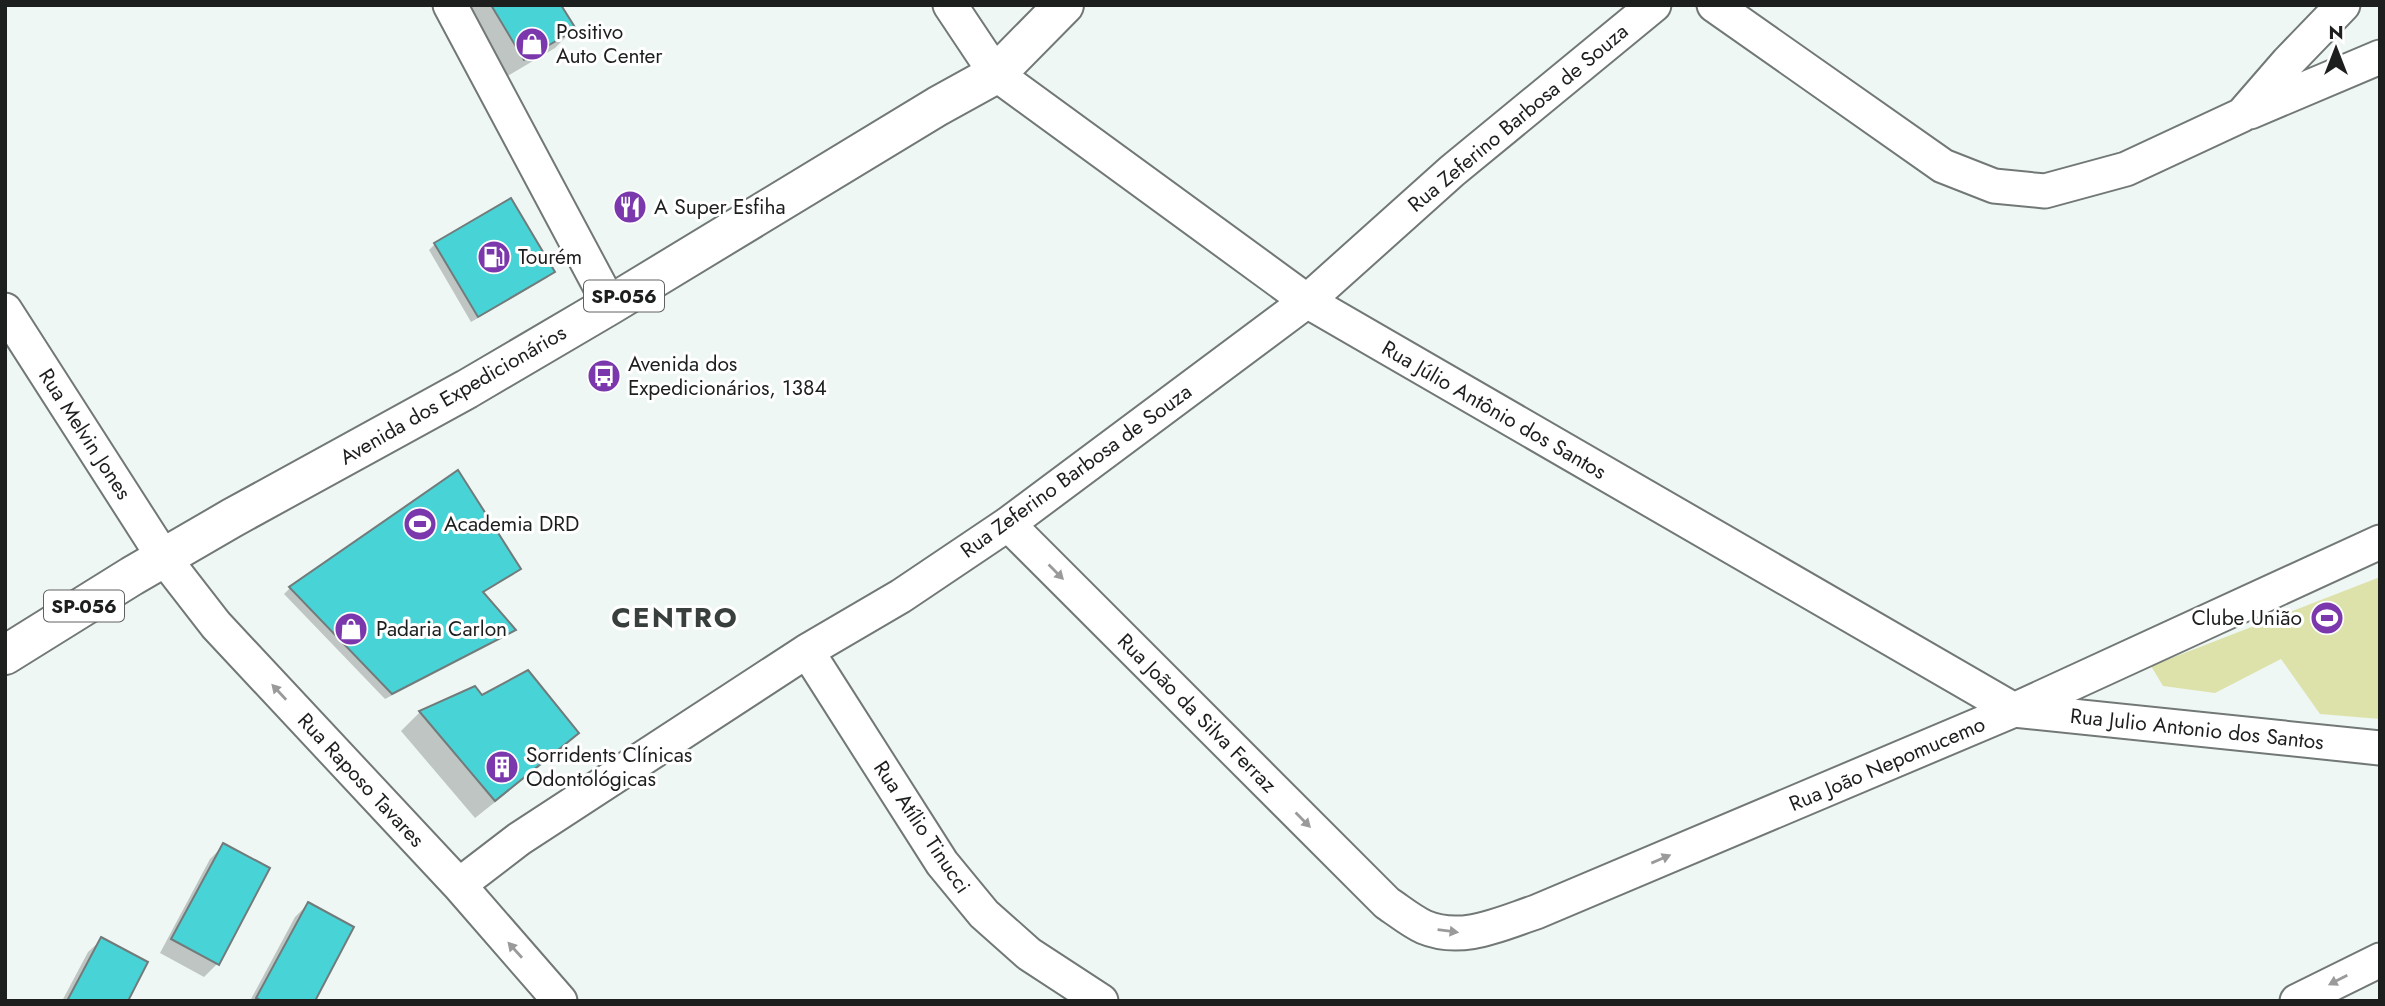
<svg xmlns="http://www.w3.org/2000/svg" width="2385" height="1006" viewBox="0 0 2385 1006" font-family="Jost,sans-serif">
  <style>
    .green { fill: #dde2ab }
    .shadow { fill: #0003 }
    .building { fill: #48d4d6; stroke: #727b7b; stroke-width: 2 }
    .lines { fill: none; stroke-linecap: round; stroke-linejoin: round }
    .minor-casing { stroke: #717875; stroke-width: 37 }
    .primary-casing { stroke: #717875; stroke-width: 42 }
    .minor { stroke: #fff; stroke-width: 33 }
    .primary { stroke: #fff; stroke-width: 38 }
    .oneway { fill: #999a99 }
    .labels { text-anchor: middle; stroke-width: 6; stroke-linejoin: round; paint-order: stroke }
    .shield { fill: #fff; stroke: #606261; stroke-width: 2 }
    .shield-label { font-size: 19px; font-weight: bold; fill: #1c1f1d }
    .poi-label { font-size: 21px; fill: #1c1f1d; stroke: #fff; text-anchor: start }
    .street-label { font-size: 21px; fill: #1c1f1d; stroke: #fff }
    .district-label { font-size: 28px; font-weight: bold; letter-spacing: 2px; fill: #383f3c; stroke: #fff }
  </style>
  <rect width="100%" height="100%" fill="#eff7f4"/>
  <path class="green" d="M2380,577V719L2320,714L2281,659L2215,693L2163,686L2151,666Z"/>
  <path class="shadow" d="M461,5H559L574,29L555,48L504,78Z
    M435,244L553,272L547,278L471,322L429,250Z
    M519,569L513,575L482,593L513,630L507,636L385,699L284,594L290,588Z
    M474,688L482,697L576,733L558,752L475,818L401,731L420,712Z
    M223,846L217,964L204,977L160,953L210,859Z
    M308,904L313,1001H250L295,917Z
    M101,940L126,1001H62L88,952Z"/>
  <path class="building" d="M491,5H561L576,29L524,60Z
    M511,198L555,272L478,317L434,243Z
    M458,470L521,569L483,592L516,630L392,694L289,587Z
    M528,670L579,733L495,801L419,711L475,686L482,695Z
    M223,843L270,868L219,965L171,939Z
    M308,902L354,927L315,1001H262L256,998Z
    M101,937L148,962L128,1001H67Z"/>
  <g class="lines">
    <defs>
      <path id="minor" d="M450,5L610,305
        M950,5L996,74L1307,301L2014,710L2380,748
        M1714,5L1943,166L1994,186L2045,191L2126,169L2242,115L2288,62L2343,5
        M2250,112L2380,57
        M5,310L164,558L216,625L459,885L560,1001
        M1008,524L1387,903C1399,911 1411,921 1424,927C1462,943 1500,924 1536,912L2014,710L2380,542
        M807,651L942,863L984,914L1029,954L1101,1001
        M459,885L519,839L807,651L901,596L1008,524L1307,301L1452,171L1654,5
        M2297,1001L2380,960"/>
      <path id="primary" d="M5,655L132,576L232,518L467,389L610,305L938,106L996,74L1064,5"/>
    </defs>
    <use href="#minor" class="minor-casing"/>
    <use href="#primary" class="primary-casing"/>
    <use href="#minor" class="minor"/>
    <use href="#primary" class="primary"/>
  </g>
  <defs><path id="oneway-solid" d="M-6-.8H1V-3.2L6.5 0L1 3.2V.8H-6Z" transform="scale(1.75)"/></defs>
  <g class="oneway">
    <use href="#oneway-solid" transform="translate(1056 572) rotate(45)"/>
    <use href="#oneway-solid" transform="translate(279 692) rotate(-133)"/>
    <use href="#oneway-solid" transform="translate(1303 820) rotate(45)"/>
    <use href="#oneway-solid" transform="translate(1661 859) rotate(-23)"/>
    <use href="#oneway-solid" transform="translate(1448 931) rotate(7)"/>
    <use href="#oneway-solid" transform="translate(515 950) rotate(-132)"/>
    <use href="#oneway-solid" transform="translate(2338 980) rotate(153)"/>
  </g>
  <defs>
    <symbol id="shop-disc" viewBox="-11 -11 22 22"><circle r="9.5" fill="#7b38ad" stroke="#fff"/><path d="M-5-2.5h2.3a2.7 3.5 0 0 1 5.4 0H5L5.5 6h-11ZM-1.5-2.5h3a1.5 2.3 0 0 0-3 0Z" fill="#fff"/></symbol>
    <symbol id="restaurant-disc" viewBox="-11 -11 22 22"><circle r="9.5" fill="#7b38ad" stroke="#fff"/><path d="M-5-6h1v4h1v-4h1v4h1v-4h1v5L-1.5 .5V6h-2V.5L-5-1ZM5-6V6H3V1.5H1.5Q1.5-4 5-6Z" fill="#fff"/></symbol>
    <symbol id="fuel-disc" viewBox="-11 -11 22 22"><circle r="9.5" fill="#7b38ad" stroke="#fff"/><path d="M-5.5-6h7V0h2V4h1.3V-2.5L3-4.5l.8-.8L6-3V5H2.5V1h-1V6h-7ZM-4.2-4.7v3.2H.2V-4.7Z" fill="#fff"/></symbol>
    <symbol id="bus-disc" viewBox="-11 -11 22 22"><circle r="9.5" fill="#7b38ad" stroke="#fff"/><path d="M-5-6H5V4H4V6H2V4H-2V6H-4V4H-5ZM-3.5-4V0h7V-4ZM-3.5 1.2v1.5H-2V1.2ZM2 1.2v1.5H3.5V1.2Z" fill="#fff"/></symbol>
    <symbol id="stadium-disc" viewBox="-11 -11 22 22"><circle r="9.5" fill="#7b38ad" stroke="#fff"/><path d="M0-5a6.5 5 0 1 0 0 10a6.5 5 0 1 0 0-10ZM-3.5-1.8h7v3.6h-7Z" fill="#fff"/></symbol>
    <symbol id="building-disc" viewBox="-11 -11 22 22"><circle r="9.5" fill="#7b38ad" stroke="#fff"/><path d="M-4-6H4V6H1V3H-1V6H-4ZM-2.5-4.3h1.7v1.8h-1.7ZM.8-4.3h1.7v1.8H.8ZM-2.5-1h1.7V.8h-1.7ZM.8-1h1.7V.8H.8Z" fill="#fff"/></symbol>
  </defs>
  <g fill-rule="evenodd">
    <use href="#shop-disc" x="513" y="25" width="38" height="38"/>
    <use href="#restaurant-disc" x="611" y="188" width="38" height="38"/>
    <use href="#fuel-disc" x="475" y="238" width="38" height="38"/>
    <use href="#bus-disc" x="585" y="357" width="38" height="38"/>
    <use href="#stadium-disc" x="401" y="505" width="38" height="38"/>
    <use href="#stadium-disc" x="2308" y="599" width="38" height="38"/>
    <use href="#shop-disc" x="332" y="610" width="38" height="38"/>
    <use href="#building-disc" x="483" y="748" width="38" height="38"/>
  </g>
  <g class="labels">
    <g class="shield">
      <rect x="584" y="280.5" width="80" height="31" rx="5"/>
      <rect x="44" y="590.5" width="80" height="31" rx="5"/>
    </g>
    <g class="shield-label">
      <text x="624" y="303">SP-056</text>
      <text x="84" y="613">SP-056</text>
    </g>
    <g class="poi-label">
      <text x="556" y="39">Positivo<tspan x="556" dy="24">Auto Center</tspan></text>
      <text x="654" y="214">A Super Esfiha</text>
      <text x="518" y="264">Tourém</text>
      <text x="628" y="371">Avenida dos<tspan x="628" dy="24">Expedicionários, 1384</tspan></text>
      <text x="444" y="531">Academia DRD</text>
      <text x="2302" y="625" text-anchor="end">Clube União</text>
      <text x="376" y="636">Padaria Carlon</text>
      <text x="526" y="762">Sorridents Clínicas<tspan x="526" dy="24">Odontológicas</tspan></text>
    </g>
    <g class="street-label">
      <text transform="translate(1518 118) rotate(-40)" y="7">Rua Zeferino Barbosa de Souza</text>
      <text transform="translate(453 395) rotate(-30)" y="7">Avenida dos Expedicionários</text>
      <text transform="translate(1494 410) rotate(30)" y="7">Rua Júlio Antônio dos Santos</text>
      <text transform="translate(85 434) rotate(57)" y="7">Rua Melvin Jones</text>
      <text transform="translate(1076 471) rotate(-36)" y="7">Rua Zeferino Barbosa de Souza</text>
      <text transform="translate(1197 713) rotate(45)" y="7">Rua João da Silva Ferraz</text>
      <text transform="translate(2197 729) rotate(6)" y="7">Rua Julio Antonio dos Santos</text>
      <text transform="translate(1887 764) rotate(-23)" y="7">Rua João Nepomucemo</text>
      <text transform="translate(361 780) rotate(47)" y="7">Rua Raposo Tavares</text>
      <text transform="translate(922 827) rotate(56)" y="7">Rua Atílio Tinucci</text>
    </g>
    <g class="district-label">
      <text x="675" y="627">CENTRO</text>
    </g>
  </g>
  <rect width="2385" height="1006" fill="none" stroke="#1c1f1d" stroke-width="14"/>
  <g transform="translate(2336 49)" stroke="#ffffff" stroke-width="5" paint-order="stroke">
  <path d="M0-5L12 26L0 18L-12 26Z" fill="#1c1f1d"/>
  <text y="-10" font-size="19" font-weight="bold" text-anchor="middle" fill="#1c1f1d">N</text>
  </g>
</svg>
